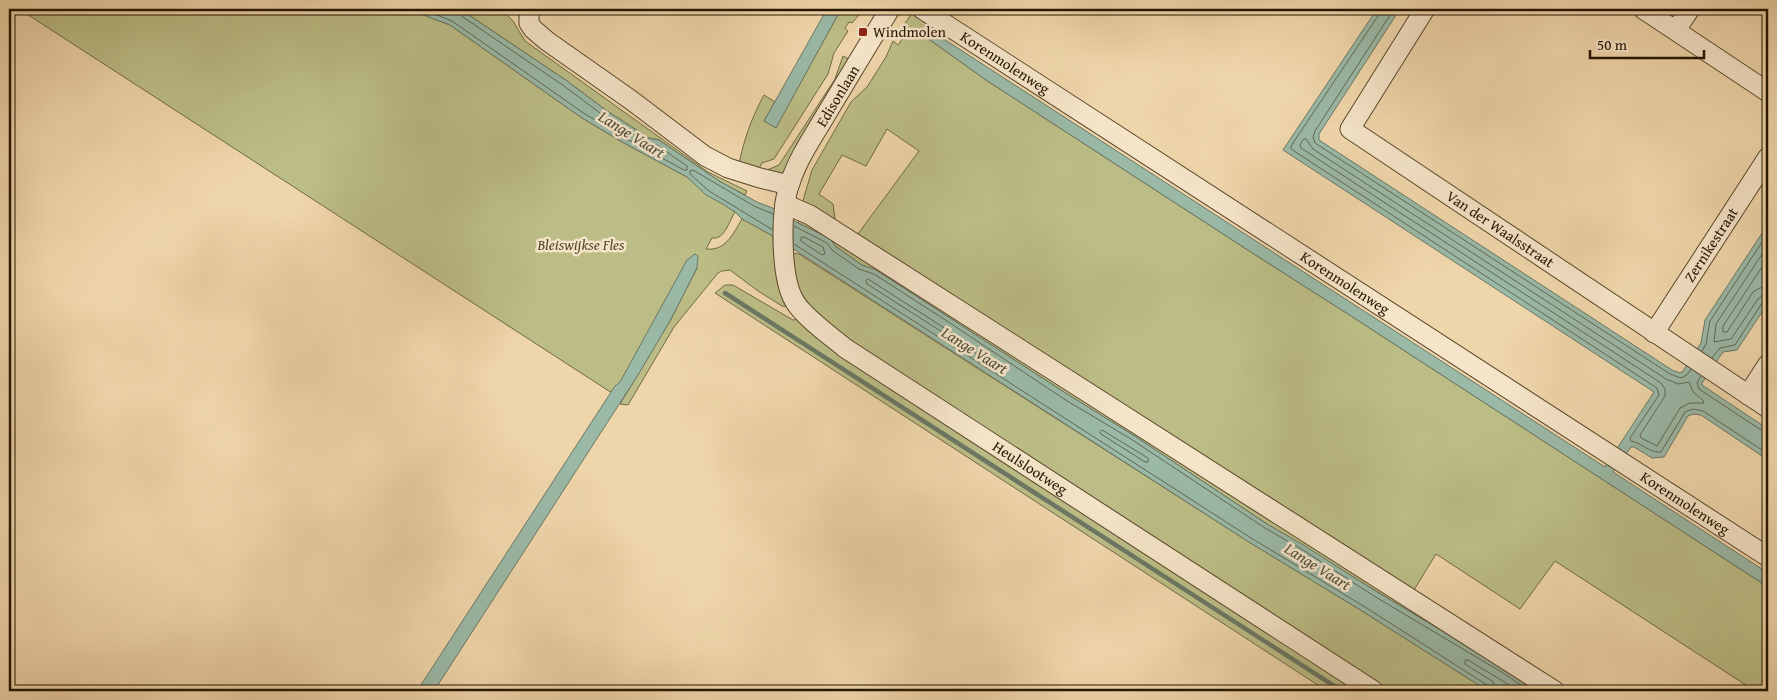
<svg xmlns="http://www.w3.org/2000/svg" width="1777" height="700" viewBox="0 0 1777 700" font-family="'Gentium Book Plus',serif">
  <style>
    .green { fill: #bcbd86; stroke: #706943 }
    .water { fill: #9ab9a7; stroke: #6b7764 }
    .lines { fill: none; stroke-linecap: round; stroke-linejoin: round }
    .shore { stroke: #606754; stroke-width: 1 }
    .stream { stroke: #6b7764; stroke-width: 4.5 }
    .minor-casing { stroke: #58452a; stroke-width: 21 }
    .minor { stroke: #f5e4c8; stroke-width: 19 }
    .poi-dot { fill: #8f2418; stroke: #f5e4c8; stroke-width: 2 }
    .labels { text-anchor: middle; stroke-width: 5; stroke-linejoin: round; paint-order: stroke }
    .poi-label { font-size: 15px; fill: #251500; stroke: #f5e4c8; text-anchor: start }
    .street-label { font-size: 15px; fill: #251500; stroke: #f5e4c8 }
    .park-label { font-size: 15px; font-style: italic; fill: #524728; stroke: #f5e4c8 }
    .water-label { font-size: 16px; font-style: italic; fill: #4e4e3a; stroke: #f5e4c8 }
  </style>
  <rect width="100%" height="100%" fill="#efd6aa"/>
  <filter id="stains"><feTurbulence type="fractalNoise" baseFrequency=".004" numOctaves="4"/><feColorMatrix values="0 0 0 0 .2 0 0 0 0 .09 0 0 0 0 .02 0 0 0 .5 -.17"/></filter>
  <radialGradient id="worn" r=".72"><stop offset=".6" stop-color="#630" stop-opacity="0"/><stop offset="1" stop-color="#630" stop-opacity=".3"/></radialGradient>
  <path class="green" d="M19,9H407C421,13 435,20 450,25L582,118L624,143L687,177L735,212C729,221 725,240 712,238L706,249C726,251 733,234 742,219L773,236C775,264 775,282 790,307L782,306L758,291L730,270L722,271L718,273L674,327L628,405L620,404L670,321L697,268L620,394L614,390L612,393Z
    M460,9H501L513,21L525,41L708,172L747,191L745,195L719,181L659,140L649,138L607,111L567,81Z
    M841,9H867L858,16L852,23L849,22L845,28L848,31L834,53L828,74L774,159L762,163L758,170L739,164C744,139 752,117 764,95L775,102L764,121L776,127Z
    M914,10L931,22L923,35L986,80L1257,256L1348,314L1768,587V691H1755L1555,561L1520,609L1436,554L1411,595L855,238L919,151L887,129L866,166L842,155L819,194L833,204L836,226L802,204L812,170L851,102L867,87L886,57L893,41L898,45L903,38L898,34Z
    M843,56L851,60L785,173L781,175L767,170L779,165L835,79Z
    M800,213L1539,691L1267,524L1133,435L1067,394L876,270L862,265L835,246L831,239L798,223Z
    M791,253L799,254L1249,542L1362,611L1488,691H1387L868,355C846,338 807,312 797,284C794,274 793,263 791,253Z
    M725,285H733L793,320L801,319L1360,691H1327L715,293Z"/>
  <path class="water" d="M407,9H460L567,81L607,111L649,138L659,140L719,181L757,202L775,209L798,223L831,239L835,246L862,265L876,270L1067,394L1133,435L1267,524L1305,546L1377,592L1506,669L1539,691H1488L1362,611L1249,542L773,236L742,219L735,212L721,203L706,195L687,177L624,143L582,118L450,25Z
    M827,9H841L776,128L764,121Z
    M1377,9H1400L1319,134V140L1672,370L1680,373L1683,371L1701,343L1705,320L1768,224V303L1737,350L1723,352L1702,383V385L1768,429V460L1701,415L1693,414L1688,416L1664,457L1652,458L1634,447H1631L1613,472L1768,573V587L1348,314L1257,256L986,80L923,35L926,29L936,34L1605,467L1654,392L1283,150Z
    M695,254L698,256L697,268L670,321L638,375L434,691H417L615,386L620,382L687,260Z"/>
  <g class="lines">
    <path class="shore" d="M422,9L452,21L585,114L627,139L684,170H687V166L657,145L646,142L604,116L564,86L460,15L458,9
      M1381,9L1380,13L1291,146V149L1657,388L1659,395L1630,438L1631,441C1642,443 1649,453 1661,452L1685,412L1693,409L1703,411L1768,454
      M1394,9L1315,131L1313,137L1315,143L1670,374L1681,378L1687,375L1691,369
      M1306,139L1313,149L1666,379L1678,384L1689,382L1693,392L1703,400L1704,403H1690L1680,408L1657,446L1641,438L1640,435L1665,396V389L1661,383L1301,148L1300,145L1303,140Z
      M794,226L827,243L832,250L859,269L874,274L950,323L1064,399L1131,439L1265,528L1303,550L1374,596L1503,673L1530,691
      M773,230L709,191L690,174V171L693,170L754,206L773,214
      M804,237L823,247L825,254L822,255L801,241V238Z
      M794,244L1251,538L1365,607L1487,685L1490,691
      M1768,245L1716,324L1714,342L1731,339L1758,299L1763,295L1768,294
      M1768,258L1723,326V332H1727L1753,292L1760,288L1768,287
      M868,279L988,356L989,359L986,360L867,284L866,281Z
      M1702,351L1706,344L1710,321L1768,233
      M1712,358L1720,348L1735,345L1762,303L1768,301
      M1701,376L1697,383L1699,389L1764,432L1768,433
      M1102,430L1148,458V462H1145L1101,434L1100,432Z
      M1496,691L1495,686L1492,681L1465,664V660H1468L1519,691"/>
    <path class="stream" d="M725,293L1342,691"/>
    <defs>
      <g id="minor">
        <path d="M531,9L529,15V23L533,29L547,41L631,100L705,156L728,168L760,178L789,185"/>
        <path id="s1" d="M890,9C869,43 848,78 827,113C814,135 798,158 790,183C780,209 780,278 795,302C804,317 832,337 845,348L1374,691"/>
        <path id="s2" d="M922,9L1768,557"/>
        <path id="s3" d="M1425,9L1350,129L1768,408"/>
        <path d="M1643,9L1768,92"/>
        <path d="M1676,30L1690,9"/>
        <path d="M785,204L810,215L1555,691"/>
        <path id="s4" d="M1654,333L1768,157"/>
        <path d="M1748,395L1768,364"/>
      </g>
    </defs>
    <use href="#minor" class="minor-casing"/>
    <use href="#minor" class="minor"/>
  </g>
  <rect class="poi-dot" x="858" y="27" width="10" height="10" rx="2.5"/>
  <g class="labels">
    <g class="poi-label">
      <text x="873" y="37">Windmolen</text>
    </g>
    <g class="street-label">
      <text dy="5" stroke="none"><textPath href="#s2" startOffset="99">Korenmolenweg</textPath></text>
      <text transform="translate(838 96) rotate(-59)" y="5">Edisonlaan</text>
      <text dy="5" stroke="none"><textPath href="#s3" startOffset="322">Van der Waalsstraat</textPath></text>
      <text dy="5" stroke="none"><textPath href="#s4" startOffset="105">Zernikestraat</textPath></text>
      <text dy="5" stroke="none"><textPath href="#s2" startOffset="504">Korenmolenweg</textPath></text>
      <text dy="5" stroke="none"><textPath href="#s1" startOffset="611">Heulslootweg</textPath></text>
      <text dy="5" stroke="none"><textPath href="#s2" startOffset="909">Korenmolenweg</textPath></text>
    </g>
    <g class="park-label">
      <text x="581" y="250">Bleiswijkse Fles</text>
    </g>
    <g class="water-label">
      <text transform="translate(632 134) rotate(32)" y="6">Lange Vaart</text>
      <text transform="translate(975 350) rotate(32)" y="6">Lange Vaart</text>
      <text transform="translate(1318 566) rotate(32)" y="6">Lange Vaart</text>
    </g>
  </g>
  <rect width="1777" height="700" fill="none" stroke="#efd6aa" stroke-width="30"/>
  <rect x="10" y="10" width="1757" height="680" fill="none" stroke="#251500" stroke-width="2.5"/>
  <rect x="15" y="15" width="1747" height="670" fill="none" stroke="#251500"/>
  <path d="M1590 50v8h114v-8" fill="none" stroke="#251500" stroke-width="2.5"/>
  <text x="1597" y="50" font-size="15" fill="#251500" stroke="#f5e4c8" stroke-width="4" paint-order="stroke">50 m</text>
  <rect width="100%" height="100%" filter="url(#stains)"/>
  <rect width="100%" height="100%" fill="url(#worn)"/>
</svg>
